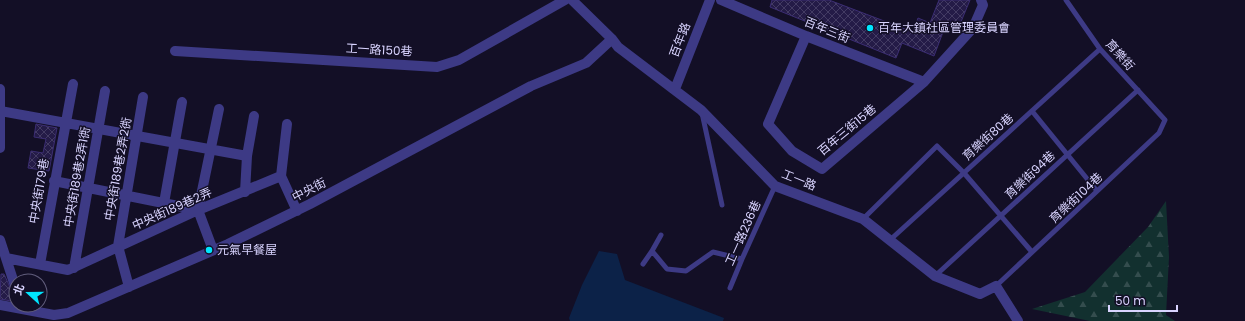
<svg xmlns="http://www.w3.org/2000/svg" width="1245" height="321" viewBox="0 0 1245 321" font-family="Poppins,'Noto Sans TC',sans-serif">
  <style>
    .forest { fill: url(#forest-firs) }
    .water { fill: #0c2248 }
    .building { fill: url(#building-cross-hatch); stroke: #3b2d73 }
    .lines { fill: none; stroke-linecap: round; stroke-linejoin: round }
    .lane { stroke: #3d3a85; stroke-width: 5 }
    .street { stroke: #3d3a85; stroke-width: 10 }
    .poi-dot { fill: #00e5ff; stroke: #130f26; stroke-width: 1.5 }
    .labels { text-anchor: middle; stroke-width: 3; stroke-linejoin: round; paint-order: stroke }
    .poi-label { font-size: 12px; fill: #d9d4ff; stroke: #130f26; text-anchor: start }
    .street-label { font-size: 12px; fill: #d9d4ff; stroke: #130f26 }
  </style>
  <defs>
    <pattern id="forest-firs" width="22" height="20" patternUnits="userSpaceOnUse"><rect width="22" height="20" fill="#12302f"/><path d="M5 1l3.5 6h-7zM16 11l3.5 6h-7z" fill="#344d4e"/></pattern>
    <pattern id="building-cross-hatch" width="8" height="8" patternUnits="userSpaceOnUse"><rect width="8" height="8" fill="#241b47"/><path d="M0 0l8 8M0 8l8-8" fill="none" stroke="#433b63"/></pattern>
  </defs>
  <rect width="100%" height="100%" fill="#130f26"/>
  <path class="forest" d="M1166,201L1169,257L1166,315L1175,321H1090L1032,309L1085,292L1148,227Z"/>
  <path class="water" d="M599,251L617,254L625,280L724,318L723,321H570L569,318L582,285Z"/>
  <path class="building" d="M772,0H829L913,32L918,18L930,23L939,0H970L958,29L946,24L934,56L902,43L896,58L770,7Z
    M36,124L57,128L49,171L28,168L31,151L43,153L46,139L34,137Z
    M1,274H4L13,294L11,301L0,299Z"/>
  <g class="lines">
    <path class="lane" d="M1032,111L1097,191
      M702,113L722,205
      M863,219L937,146L964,173L1032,252
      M890,240L1100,49
      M652,251L661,235
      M643,264L652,251L667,269L686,271L713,252L742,259
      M935,276L1138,90
      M996,286L1159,133L1165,120L1100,49L1066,0
      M730,288L742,259L775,186"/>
    <path class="street" d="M572,0L612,39L618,47L701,110L775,186L863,219L935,276L980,294L996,286L1018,321
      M721,0L806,36L924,82
      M806,36L768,124L792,151L822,169L924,82L973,28L983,5L981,0
      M175,51L437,67L459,60L565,0
      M0,89V148
      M675,89L710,0
      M0,111L247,156
      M287,124L281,176L297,211
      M54,181L198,210
      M245,192L247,156L254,116
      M164,203L182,102
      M198,210L219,109
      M198,210L213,250
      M0,240L16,289
      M6,258L68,270L198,210L281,176
      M40,264L73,84
      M74,268L105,91
      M129,287L118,246L143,97
      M0,305L54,315L68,313L228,244L310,204L531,86L586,63L612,39"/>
  </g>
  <g class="poi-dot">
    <circle cx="870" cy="28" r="4"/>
    <circle cx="209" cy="250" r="4"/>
  </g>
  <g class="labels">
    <g class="poi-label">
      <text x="878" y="32">百年大鎮社區管理委員會</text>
      <text x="217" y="254">元氣早餐屋</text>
    </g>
    <g class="street-label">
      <text transform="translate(827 30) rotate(22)" y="4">百年三街</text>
      <text transform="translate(680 40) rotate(-69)" y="4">百年路</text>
      <text transform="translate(379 50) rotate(3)" y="4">工一路150巷</text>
      <text transform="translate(1120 55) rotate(48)" y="4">育樂街</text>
      <text transform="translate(847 130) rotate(-40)" y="4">百年三街15巷</text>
      <text transform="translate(988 137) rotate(-42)" y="4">育樂街80巷</text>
      <text transform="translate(118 169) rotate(-80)" y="4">中央街189巷2弄2衖</text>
      <text transform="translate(1030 175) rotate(-43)" y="4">育樂街94巷</text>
      <text transform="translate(77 177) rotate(-80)" y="4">中央街189巷2弄1衖</text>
      <text transform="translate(799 180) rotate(22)" y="4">工一路</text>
      <text transform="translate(309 190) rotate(-27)" y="4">中央街</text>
      <text transform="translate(39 191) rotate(-80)" y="4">中央街179巷</text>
      <text transform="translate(1076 198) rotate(-43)" y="4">育樂街104巷</text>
      <text transform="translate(172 209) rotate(-24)" y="4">中央街189巷2弄</text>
      <text transform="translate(743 233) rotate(-66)" y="4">工一路236巷</text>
    </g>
  </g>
  <g transform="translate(28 293) rotate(291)"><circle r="19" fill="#130f26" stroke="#625e7d"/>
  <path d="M0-3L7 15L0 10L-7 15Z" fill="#00e5ff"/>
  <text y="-6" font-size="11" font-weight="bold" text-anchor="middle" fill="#d9d4ff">北</text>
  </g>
  <path d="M1109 305v6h68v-6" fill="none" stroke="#d9d4ff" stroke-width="2"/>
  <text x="1115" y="305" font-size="12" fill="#d9d4ff" stroke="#130f26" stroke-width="3" paint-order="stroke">50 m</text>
</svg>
